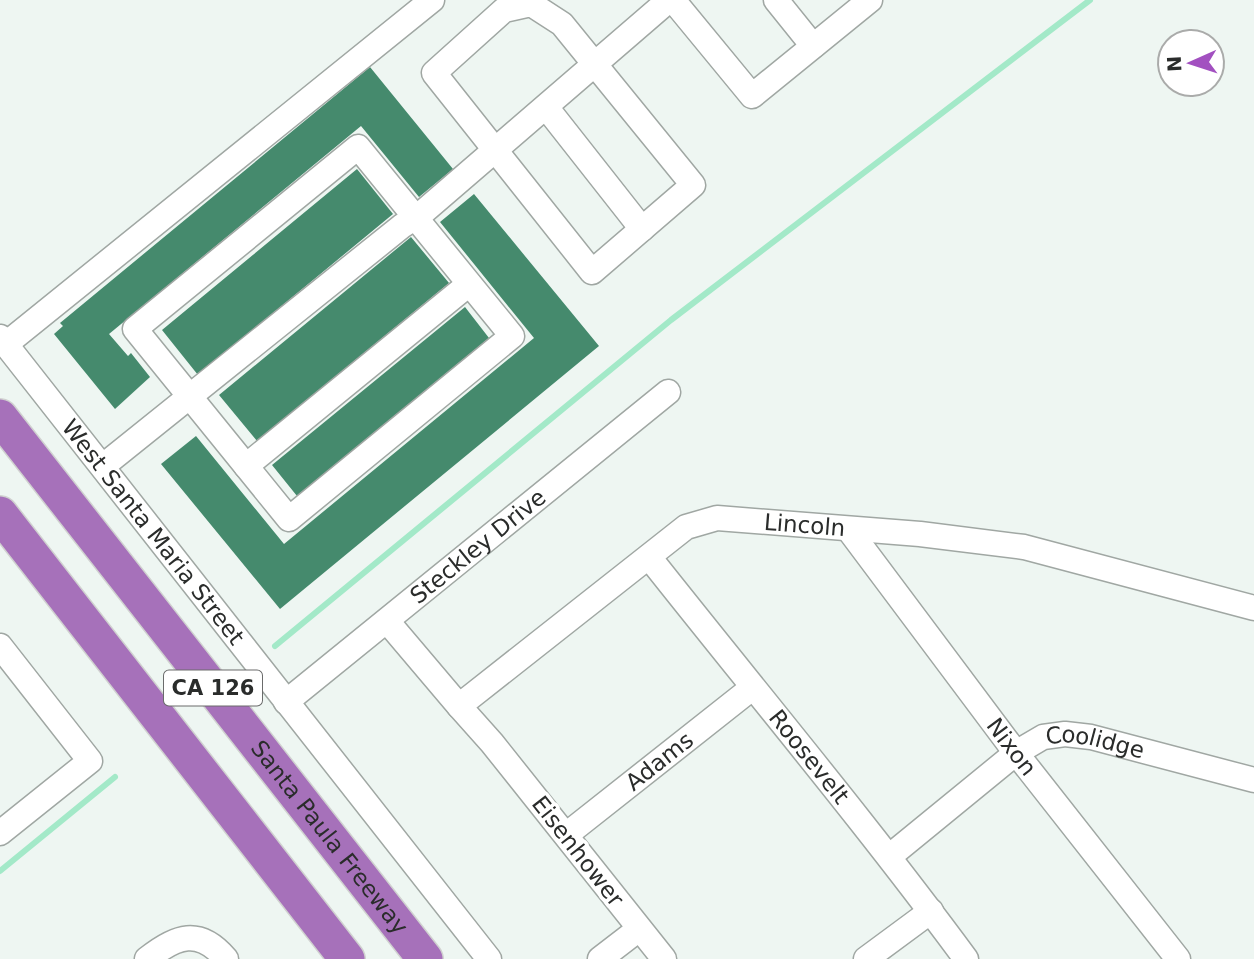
<svg xmlns="http://www.w3.org/2000/svg" width="1254" height="959" viewBox="0 0 1254 959" font-family="'DejaVu Sans',sans-serif">
  <style>
    .lines { fill: none; stroke-linecap: round; stroke-linejoin: round }
    .stream { stroke: #a3e9c8; stroke-width: 6 }
    .building { fill: #458a6d }
    .minor-casing { stroke: #a0a7a3; stroke-width: 27 }
    .highway-casing { stroke: #d0d1d0; stroke-width: 38 }
    .minor { stroke: #fff; stroke-width: 24 }
    .highway { stroke: #a671ba; stroke-width: 35 }
    .labels { text-anchor: middle; stroke-width: 7; stroke-linejoin: round; paint-order: stroke }
    .shield { fill: #fff; stroke: #6a6b6b; stroke-width: 2 }
    .shield-label { font-size: 21px; font-weight: bold; fill: #2a2c2b }
    .street-label { font-size: 23px; fill: #2a2c2b; stroke: #fff }
  </style>
  <rect width="100%" height="100%" fill="#eef6f2"/>
  <g class="lines">
    <path class="stream" d="M275,646L671,320L1090,0
      M0,871L115,777"/>
  </g>
  <path class="building" d="M370,67L453,169L419,197L361,126L109,334L128,356L131,353L150,377L115,409L54,334L63,326L60,323Z
    M357,169L393,214L198,375L162,330Z
    M474,194L599,346L280,609L161,464L196,436L284,544L534,338L440,222Z
    M411,237L449,283L257,441L219,395Z
    M465,307L489,338L297,496L272,465Z"/>
  <g class="lines">
    <defs>
      <g id="minor">
        <path d="M673,0L752,96L870,0"/>
        <path d="M776,0L813,46"/>
        <path d="M531,4L562,24L693,185L592,272L434,73L504,10Z"/>
        <path d="M546,107L642,229"/>
        <path d="M358,147L512,336L289,519L135,329Z"/>
        <path id="s1" d="M0,337L489,959"/>
        <path d="M6,344L432,0"/>
        <path d="M103,466L402,226L422,213L669,0"/>
        <path d="M246,466L469,284"/>
        <path id="s2" d="M849,530L1016,753L1178,959"/>
        <path id="s3" d="M649,557C755,691 865,822 966,959"/>
        <path d="M387,621L459,706"/>
        <path d="M0,646L90,761L0,833"/>
        <path id="s4" d="M286,702L668,392"/>
        <path id="s5" d="M566,835L752,688"/>
        <path id="s6" d="M890,856L1016,753L1043,737L1065,734L1091,737L1254,780"/>
        <path d="M147,959C176,936 199,927 226,959"/>
        <path d="M600,959L639,929"/>
        <path id="s7" d="M664,959L492,743L459,706L686,527L717,518L920,534L1024,547L1254,608"/>
        <path d="M866,959L931,911"/>
      </g>
      <g id="highway">
        <path id="s8" d="M0,417L425,959"/>
        <path d="M0,514L347,959"/>
      </g>
    </defs>
    <use href="#minor" class="minor-casing"/>
    <use href="#highway" class="highway-casing"/>
    <use href="#minor" class="minor"/>
    <use href="#highway" class="highway"/>
  </g>
  <g class="labels">
    <rect class="shield" x="164" y="670.5" width="98" height="35" rx="5"/>
    <g class="shield-label">
      <text x="213" y="695">CA 126</text>
    </g>
    <g class="street-label">
      <text dy="8" stroke="none"><textPath href="#s7" startOffset="735">Lincoln</textPath></text>
      <text dy="8" stroke="none"><textPath href="#s1" startOffset="248">West Santa Maria Street</textPath></text>
      <text dy="8" stroke="none"><textPath href="#s4" startOffset="247">Steckley Drive</textPath></text>
      <text dy="8" stroke="none"><textPath href="#s2" startOffset="271">Nixon</textPath></text>
      <text dy="8" stroke="none"><textPath href="#s6" startOffset="247">Coolidge</textPath></text>
      <text dy="8" stroke="none"><textPath href="#s3" startOffset="256">Roosevelt</textPath></text>
      <text dy="8" stroke="none"><textPath href="#s5" startOffset="119">Adams</textPath></text>
      <text dy="8" stroke="none"><textPath href="#s8" startOffset="534">Santa Paula Freeway</textPath></text>
      <text transform="translate(578 851) rotate(52)" y="8">Eisenhower</text>
    </g>
  </g>
  <g transform="translate(1191 63) rotate(267)"><circle r="33" fill="#ffffff" stroke="#aaabaa" stroke-width="2"/>
  <path d="M0-5L12 26L0 18L-12 26Z" fill="#a250c0"/>
  <text y="-10" font-size="19" font-weight="bold" text-anchor="middle" fill="#2a2c2b">N</text>
  </g>
</svg>
